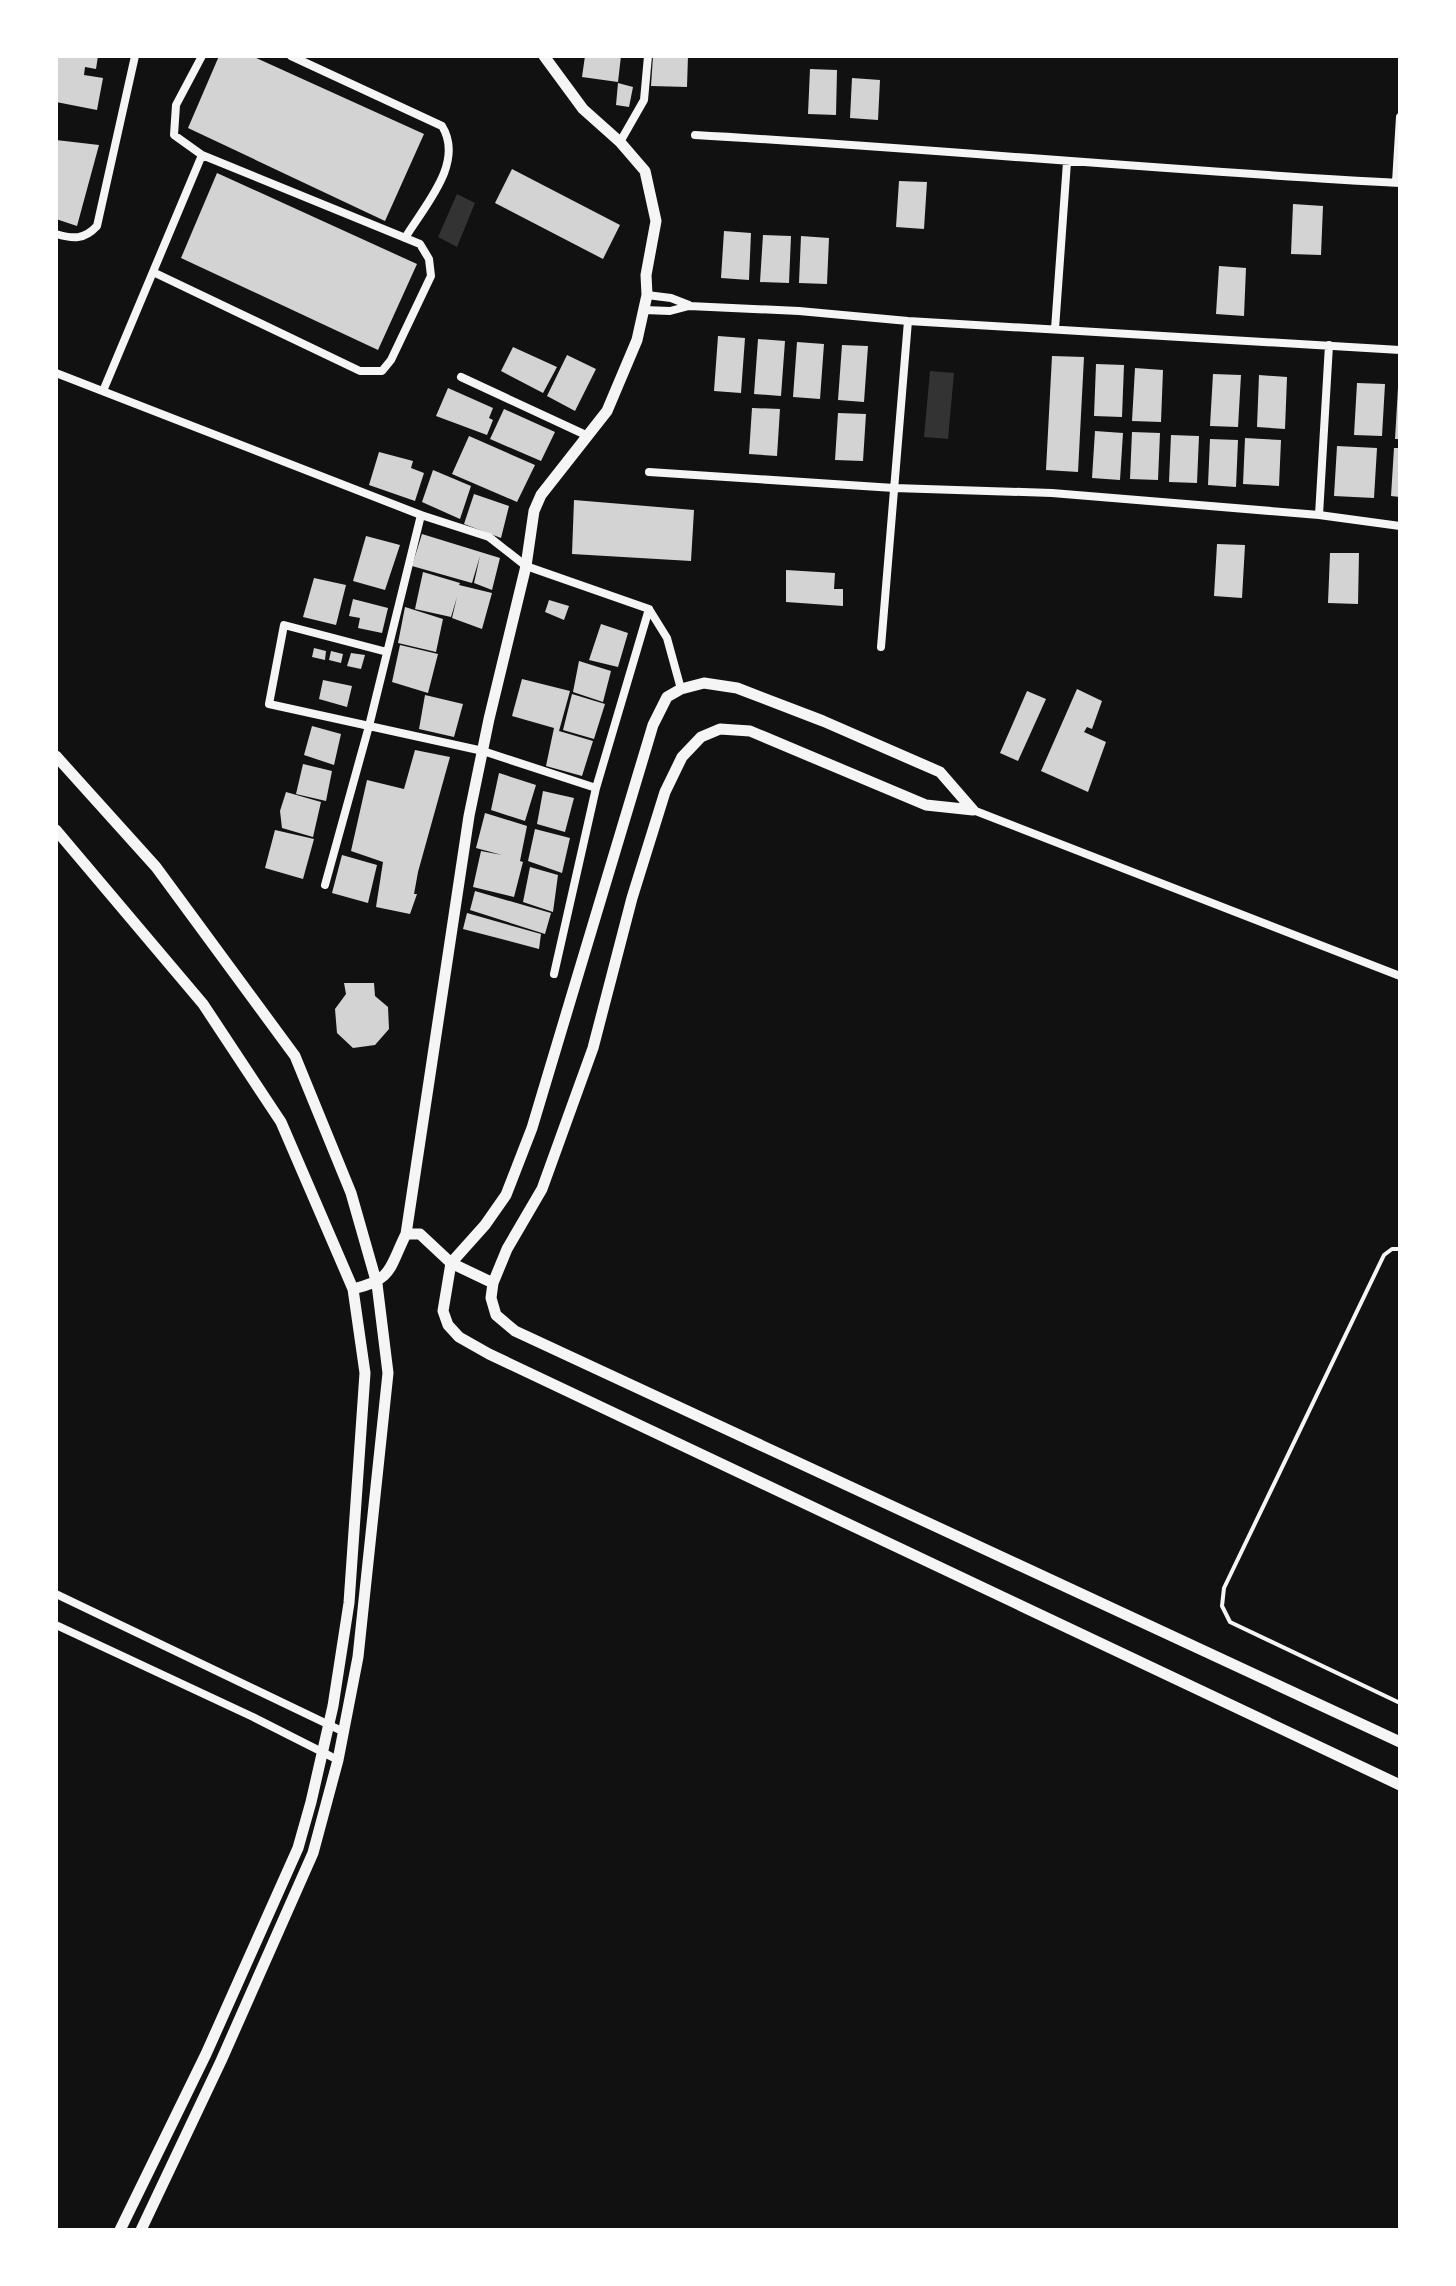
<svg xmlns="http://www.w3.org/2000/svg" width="1456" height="2286" viewBox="0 0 1456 2286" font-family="Bitter,serif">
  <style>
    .water { fill: #333 }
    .building { fill: #d3d3d3 }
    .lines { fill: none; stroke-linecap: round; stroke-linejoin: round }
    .service { stroke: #f5f5f5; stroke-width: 4 }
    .minor { stroke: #f5f5f5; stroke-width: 8 }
    .tertiary { stroke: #f5f5f5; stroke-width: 11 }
  </style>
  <rect width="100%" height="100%" fill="#111"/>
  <path class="water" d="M457,194L475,203L457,247L438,237Z
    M930,371L954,373L948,439L924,437Z"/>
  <path class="building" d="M56,56H98L96,69L85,67L84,75L103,78L97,110L56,102Z
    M219,56H252L424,134L385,221L188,128Z
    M585,56H621L618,82L582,77Z
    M653,56H688L687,87L651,86Z
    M810,69L837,70L836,115L808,114Z
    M852,78L880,80L878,120L850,118Z
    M618,83L633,87L629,107L616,105Z
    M56,140L99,145L77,226L56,219Z
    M512,169L620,225L603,259L495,203Z
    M217,173L417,264L378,350L181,258Z
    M899,181L927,182L924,229L896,227Z
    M1293,204L1323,206L1321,255L1291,254Z
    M724,231L751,233L749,280L721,278Z
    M763,235L791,236L789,283L760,282Z
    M801,236L829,238L827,284L799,283Z
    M1219,266L1246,268L1244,316L1216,314Z
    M718,336L745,338L741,393L714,391Z
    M758,339L785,341L781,396L754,394Z
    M797,342L824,344L820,399L793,397Z
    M842,345L868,346L864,402L838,400Z
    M513,347L557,367L543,393L501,371Z
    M567,355L596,369L575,411L547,396Z
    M1052,356L1084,357L1078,472L1046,470Z
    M1096,364L1124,365L1122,417L1094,416Z
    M1135,368L1163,370L1161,422L1132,421Z
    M1213,374L1241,375L1238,427L1210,426Z
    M1259,375L1287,377L1285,429L1257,427Z
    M1357,383L1385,384L1382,436L1354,435Z
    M448,388L493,408L489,418L493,420L487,435L436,416Z
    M1398,388H1400V439H1395Z
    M752,408L780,409L777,456L749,454Z
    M504,409L555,432L541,461L490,439Z
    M838,413L866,414L863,461L835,460Z
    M1095,431L1123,433L1120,480L1092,478Z
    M1132,432L1160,433L1158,480L1130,479Z
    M1171,435L1199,436L1197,483L1169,482Z
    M469,436L535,465L517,502L452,474Z
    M1245,438L1281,440L1279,486L1243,484Z
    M1210,439L1238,440L1236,487L1208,485Z
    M1337,446L1377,448L1374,498L1334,496Z
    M1394,448H1400V497L1391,496Z
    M379,452L413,461L411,468L424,473L415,501L369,485Z
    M433,470L471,486L460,519L422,502Z
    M474,494L509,506L501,538L464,524Z
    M574,500L694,510L691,561L572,554Z
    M422,534L500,558L492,590L474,583L480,556L472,583L412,566Z
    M366,536L400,545L385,590L353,581Z
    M1217,544L1245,545L1242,598L1214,596Z
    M1330,553H1359L1358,604L1328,603Z
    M786,570L835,573L834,589H843V606L786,602Z
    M423,572L460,583L459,585L492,593L482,629L452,618L457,597L451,617L415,609Z
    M314,578L346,585L336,625L303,617Z
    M353,599L388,608L382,633L358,628L360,618L349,616Z
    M549,600L569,606L564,620L545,612Z
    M405,607L443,619L436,652L398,643Z
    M601,624L628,633L618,667L589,660Z
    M400,645L438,654L428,693L392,682Z
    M314,648L326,651L325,660L312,657Z
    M331,651L343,654L341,663L329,660Z
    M351,653L365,655L361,669L347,666Z
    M579,661L611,671L603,702L573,692Z
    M522,679L570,691L559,731L593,741L582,776L546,766L554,728L512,716Z
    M323,680L352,686L347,707L319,699Z
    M1077,689L1102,701L1092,729L1087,727L1084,732L1106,742L1088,792L1041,771Z
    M1027,691L1046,699L1018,761L1000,753Z
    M572,694L605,704L594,739L563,730Z
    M425,695L463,704L454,737L419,729Z
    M312,726L341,734L334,765L304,755Z
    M415,750L450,757L418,872L414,894H417L410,914L376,907L383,862L351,851L367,780L404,789Z
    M303,764L332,771L326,801L296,794Z
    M499,773L536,785L525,821L491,810Z
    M543,791L574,798L565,832L537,824Z
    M286,792L321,802L313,837L282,828L280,811Z
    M485,813L527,826L520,861L523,862L514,897L473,887L481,851L502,855L476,848Z
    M535,829L570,838L562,873L528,861Z
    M275,830L314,839L303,879L265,868Z
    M342,855L377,865L368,903L332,893Z
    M530,867L558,875L553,912L523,902Z
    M475,891L551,913L545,934L470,910Z
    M467,913L541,934L539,949L463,929Z
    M344,983H374L375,996L388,1007L389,1029L375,1045L353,1048L337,1033L335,1009L346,994Z"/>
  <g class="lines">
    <path class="service" d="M1400,1249H1392L1384,1255L1224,1588L1222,1606L1230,1622L1400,1703"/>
    <path class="minor" d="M202,56L176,105L174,135L202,155
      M291,56L442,126C465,163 424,206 405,238
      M695,135C930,148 1165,171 1400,183
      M620,142L644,100L648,56
      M1396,182L1400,117
      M56,234C73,239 84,240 97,226L135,56
      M647,295L671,298L689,305
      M644,310L670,311L689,306L799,311L908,321L1400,350
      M1055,329L1067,162
      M56,373L421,515L489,537L526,566L649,609L667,638L681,689
      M461,377L588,436
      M103,391L202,155L420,244L429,259L431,276L391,360L382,371H360L153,272
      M649,472L894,488L1052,493L1319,515L1400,526
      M1319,515L1329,345
      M881,647L908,321
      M387,652L284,625L269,704L483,751L596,788
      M973,810L1400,976
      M325,885L369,726L421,515
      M554,974L596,788L649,609
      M56,1594L344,1732
      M56,1625L253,1717L338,1760"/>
    <path class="tertiary" d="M56,756L156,867L295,1056L351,1193L377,1284L388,1373L358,1657L338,1760L313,1853L221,2061L141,2230
      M56,830L203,1004L281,1122L353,1289L365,1373L349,1603L333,1706L311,1802L298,1848L206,2054L120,2230
      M406,1234H420L451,1263L493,1283
      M353,1289C393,1280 389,1268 406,1234L469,816L489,719L526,566L534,511L541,495L607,411L637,340L647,295L646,275L656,221L645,171L620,142L583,109L544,56
      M1400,1742L515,1331L496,1315L491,1298L493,1283L507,1249L542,1189L593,1048L632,898L665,792L682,757L701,737L720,729L750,731L926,805L973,810L940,772L823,721L737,688L704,683L681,689L667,697L653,725L532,1128L506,1195L485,1225L451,1263L443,1311L448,1325L459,1337L489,1354L1400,1785"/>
  </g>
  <rect width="1456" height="2286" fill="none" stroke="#ffffff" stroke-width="116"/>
</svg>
